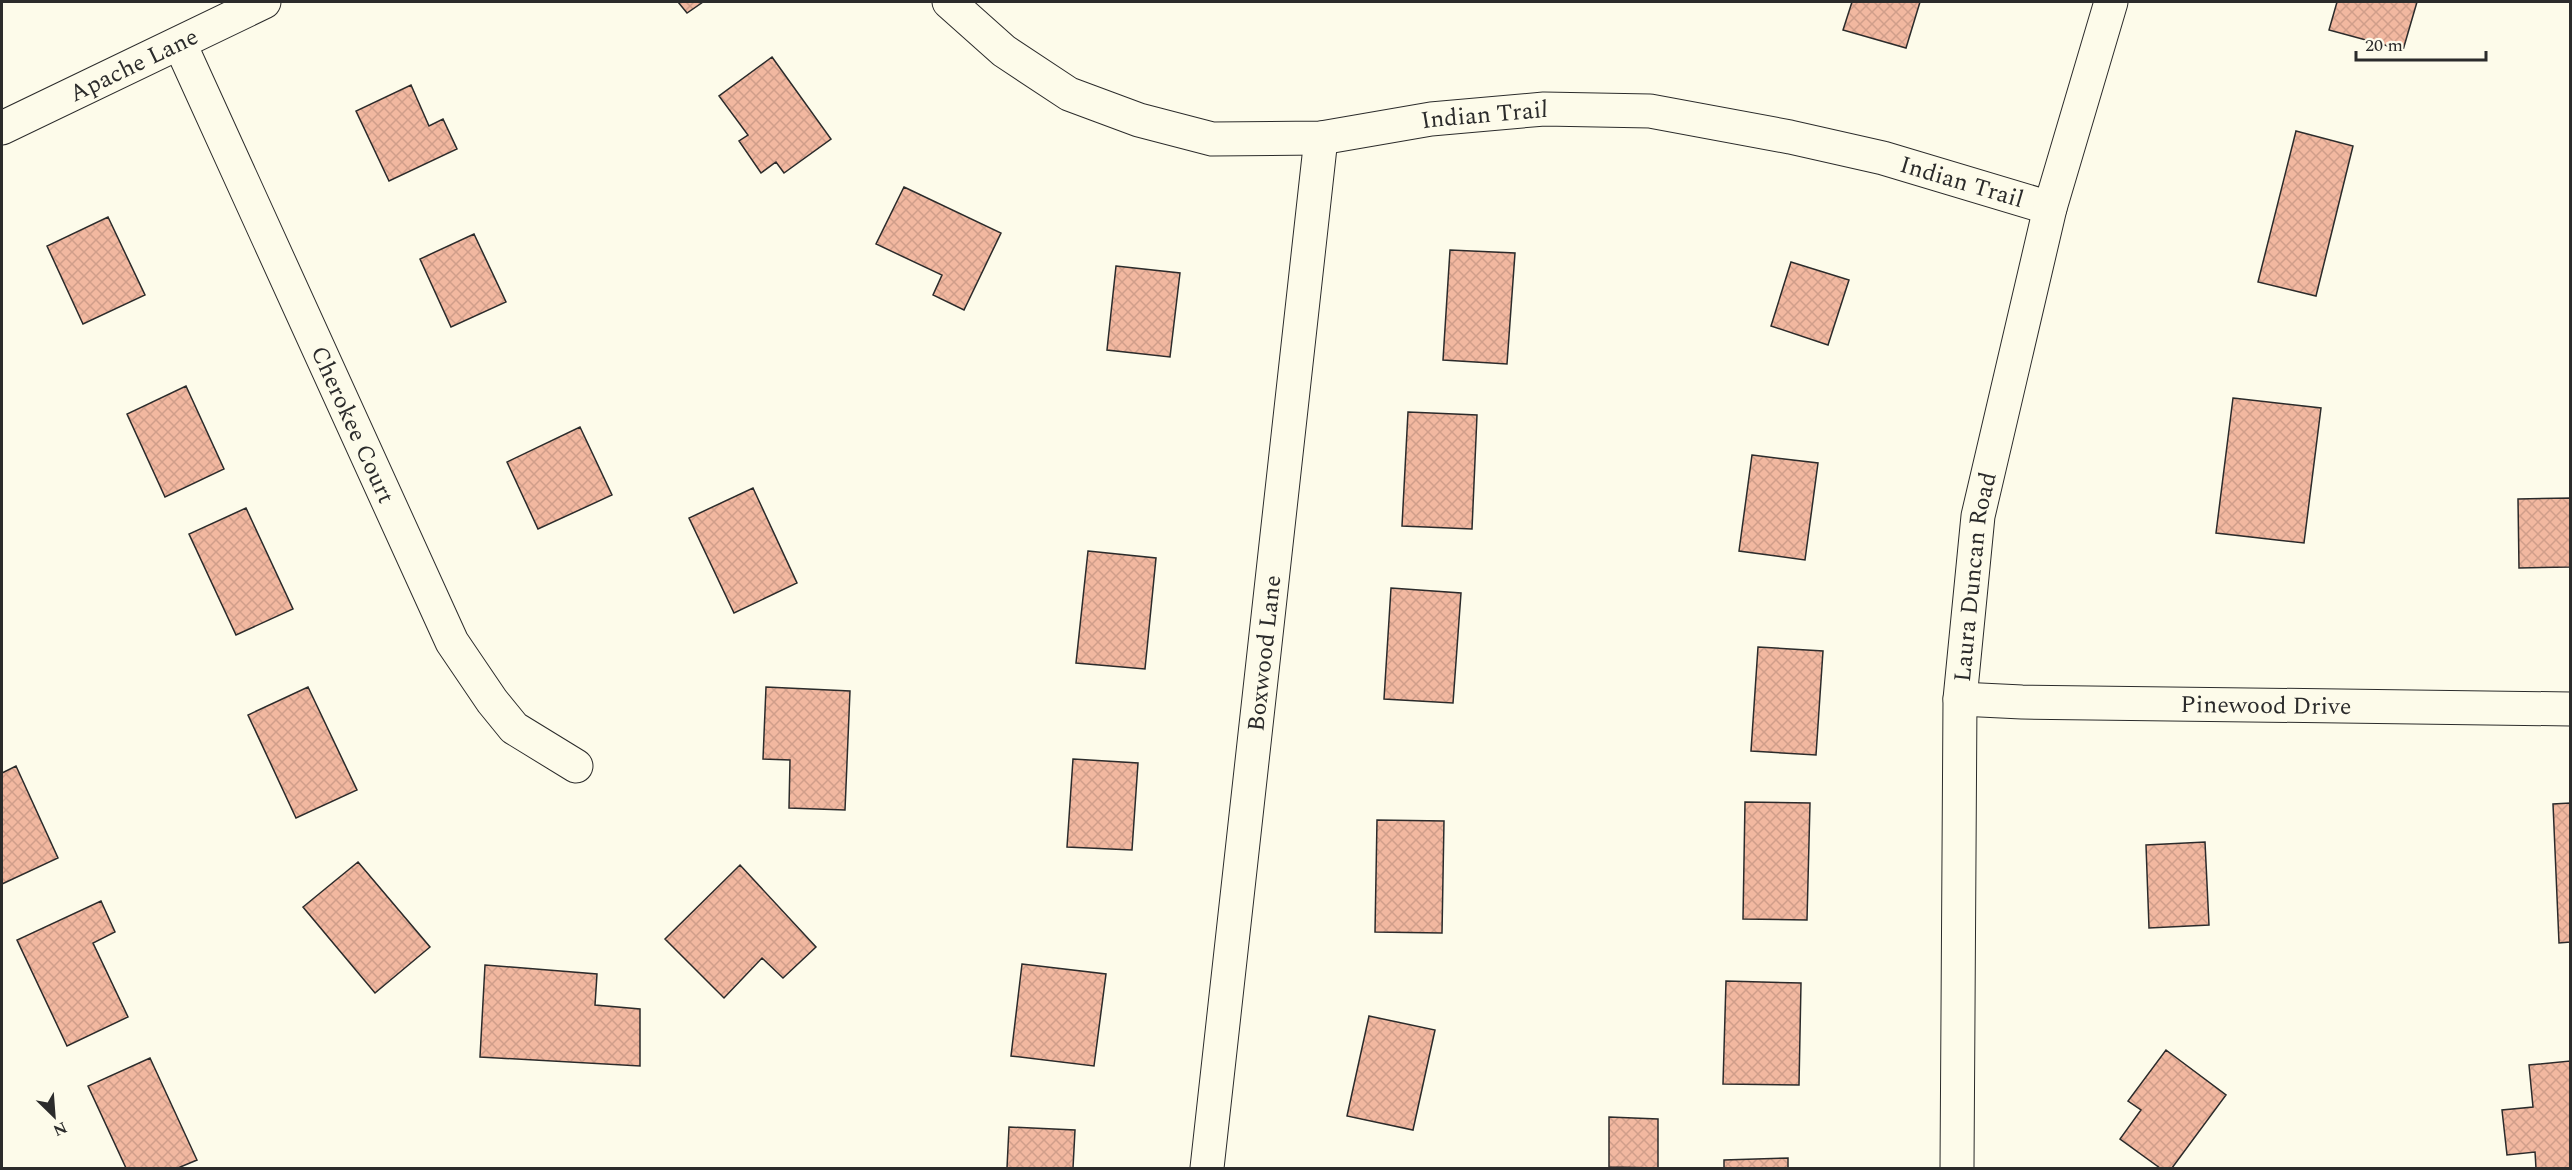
<svg xmlns="http://www.w3.org/2000/svg" width="2572" height="1170" viewBox="0 0 2572 1170" font-family="Spectral,serif">
  <style>
    .building { fill: url(#building-cross-hatch); stroke: #2b2b2b; stroke-width: 1.5 }
    .lines { fill: none; stroke-linecap: round; stroke-linejoin: round }
    .minor-casing { stroke: #2b2b2b; stroke-width: 35 }
    .tertiary-casing { stroke: #2b2b2b; stroke-width: 35 }
    .minor { stroke: #fdfbea; stroke-width: 33 }
    .tertiary { stroke: #fdfbea; stroke-width: 33 }
    .labels { text-anchor: middle; stroke-width: 4.5; stroke-linejoin: round; paint-order: stroke }
    .street-label { font-size: 24px; fill: #2b2b2b; stroke: #fdfbea }
  </style>
  <defs>
    <pattern id="building-cross-hatch" width="8" height="8" patternUnits="userSpaceOnUse" patternTransform="scale(1.5)"><rect width="8" height="8" fill="#f2b8a0"/><path d="M0 0l8 8M0 8l8-8" fill="none" stroke="#d09e8a"/></pattern>
  </defs>
  <rect width="100%" height="100%" fill="#fdfbea"/>
  <path class="building" d="M678,2H703L687,13Z
    M1852,2H1920L1906,48L1843,30Z
    M2337,2H2417L2403,50L2329,30Z
    M772,57L831,139L784,173L776,162L761,173L739,141L748,135L719,96Z
    M411,85L429,126L443,119L457,149L389,181L356,111Z
    M2296,131L2353,146L2316,296L2258,282Z
    M904,187L1001,233L964,310L933,295L942,275L876,244Z
    M108,217L145,295L83,324L47,246Z
    M474,234L506,302L451,327L420,259Z
    M1450,250L1515,253L1507,364L1443,360Z
    M1791,262L1849,280L1828,345L1771,326Z
    M1116,266L1180,273L1170,357L1107,350Z
    M186,386L224,469L165,497L127,414Z
    M2233,398L2321,408L2304,543L2216,533Z
    M1408,412L1477,415L1472,529L1402,526Z
    M580,427L612,495L538,529L507,462Z
    M1752,455L1818,463L1805,560L1739,551Z
    M753,488L797,583L734,613L689,518Z
    M2570,498V567L2519,568L2518,499Z
    M246,508L293,609L236,635L189,534Z
    M1088,551L1156,558L1145,669L1076,663Z
    M1391,588L1461,593L1453,703L1384,699Z
    M1758,647L1823,651L1816,755L1751,751Z
    M308,687L357,790L296,818L248,715Z
    M766,687L850,691L845,810L789,808L790,760L763,759Z
    M1073,759L1138,763L1132,850L1067,847Z
    M16,766L58,858L2,884V773Z
    M1745,802L1810,803L1807,920L1743,919Z
    M2570,803V942L2559,943L2553,804Z
    M1377,820L1444,821L1442,933L1375,932Z
    M2205,842L2209,925L2149,928L2146,845Z
    M358,862L430,947L375,993L303,907Z
    M740,865L816,947L783,978L762,958L724,998L665,939Z
    M101,901L115,932L93,943L128,1017L67,1046L17,940Z
    M1022,964L1106,974L1094,1066L1011,1056Z
    M485,965L597,974L595,1005L640,1009V1066L480,1057Z
    M1726,981L1801,983L1799,1085L1723,1084Z
    M1369,1016L1435,1030L1413,1130L1347,1116Z
    M2166,1050L2226,1095L2172,1168H2160L2120,1139L2141,1110L2128,1101Z
    M150,1058L197,1160L178,1168H126L88,1086Z
    M2570,1061V1168H2536L2535,1152L2507,1155L2502,1110L2533,1107L2529,1065Z
    M1609,1117L1658,1119V1168L1609,1167Z
    M1009,1127L1075,1130L1073,1168H1007Z
    M1788,1158V1168H1724V1160Z"/>
  <g class="lines">
    <defs>
      <g id="minor">
        <path id="s1" d="M949,2L1004,51L1069,94L1139,120L1212,139L1321,138L1431,119L1544,109L1650,111L1790,137L1883,158L2050,208"/>
        <path id="s2" d="M180,44L452,642L492,701L514,728L576,766"/>
        <path id="s3" d="M2,128L264,2"/>
        <path id="s4" d="M1960,699L2022,702L2570,709"/>
        <path id="s5" d="M1207,1168L1321,138"/>
      </g>
      <g id="tertiary">
        <path id="s6" d="M1957,1168L1960,699L1978,516L2050,208L2111,2"/>
      </g>
    </defs>
    <use href="#minor" class="minor-casing"/>
    <use href="#tertiary" class="tertiary-casing"/>
    <use href="#minor" class="minor"/>
    <use href="#tertiary" class="tertiary"/>
  </g>
  <g class="labels">
    <g class="street-label">
      <text dy="8" stroke="none"><textPath href="#s3" startOffset="146">Apache Lane</textPath></text>
      <text dy="8" stroke="none"><textPath href="#s1" startOffset="576">Indian Trail</textPath></text>
      <text dy="8" stroke="none"><textPath href="#s1" startOffset="1062">Indian Trail</textPath></text>
      <text dy="8" stroke="none"><textPath href="#s2" startOffset="418">Cherokee Court</textPath></text>
      <text dy="8" stroke="none"><textPath href="#s6" startOffset="592">Laura Duncan Road</textPath></text>
      <text dy="8" stroke="none"><textPath href="#s5" startOffset="518">Boxwood Lane</textPath></text>
      <text dy="8" stroke="none"><textPath href="#s4" startOffset="306">Pinewood Drive</textPath></text>
    </g>
  </g>
  <rect width="2572" height="1170" fill="none" stroke="#2b2b2b" stroke-width="6"/>
  <g transform="translate(54 1116) rotate(155)" stroke="#fdfbea" stroke-width="4.5" paint-order="stroke">
  <path d="M0-4.5L10 22L0 15L-10 22Z" fill="#2b2b2b"/>
  <text y="-9" font-size="16" font-weight="bold" text-anchor="middle" fill="#2b2b2b">N</text>
  </g>
  <path d="M2356 51v9h130v-9" fill="none" stroke="#2b2b2b" stroke-width="3"/>
  <text x="2365" y="51" font-size="18" fill="#2b2b2b" stroke="#fdfbea" stroke-width="4.5" paint-order="stroke">20 m</text>
</svg>
